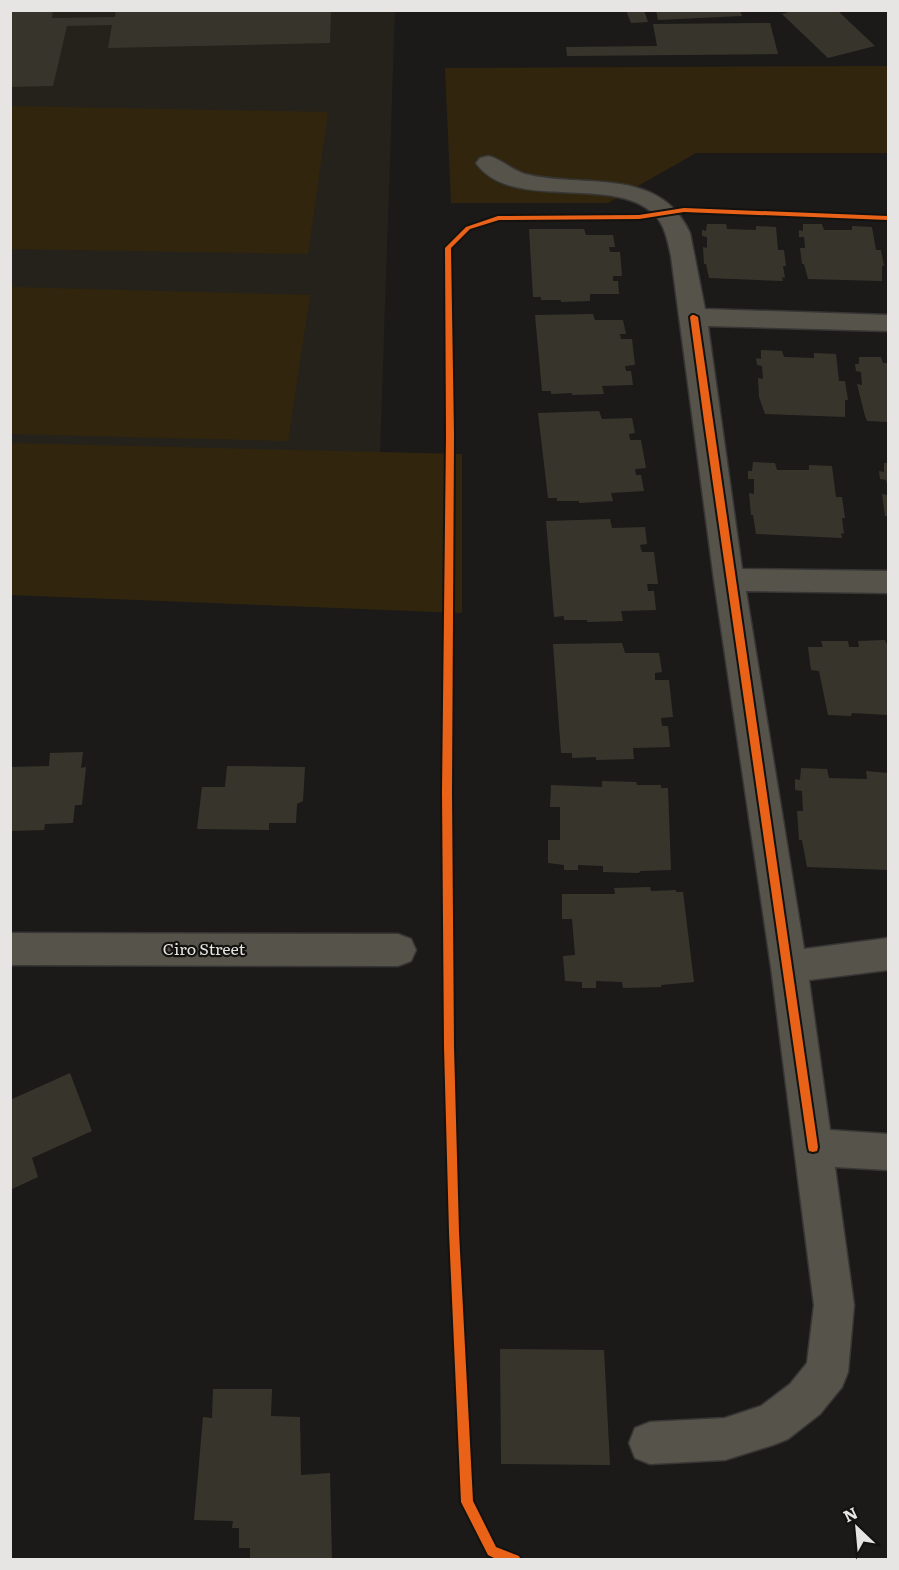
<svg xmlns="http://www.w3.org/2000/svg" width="899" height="1570" viewBox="0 0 899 1570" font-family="Literata,serif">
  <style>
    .built { fill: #25211b }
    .green { fill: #31260d }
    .building { fill: #37352b }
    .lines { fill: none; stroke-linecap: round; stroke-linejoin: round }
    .minor-casing { stroke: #373635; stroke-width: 3 }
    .minor { fill: #56534a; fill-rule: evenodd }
    .cycleway-casing { stroke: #13120f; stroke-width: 4 }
    .cycleway { fill: #ea6118; fill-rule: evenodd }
    .labels { text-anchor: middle; stroke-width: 4.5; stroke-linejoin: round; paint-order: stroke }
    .street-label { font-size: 16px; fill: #e6e5e3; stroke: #13120f }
  </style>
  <rect width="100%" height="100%" fill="#1b1a19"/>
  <path class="built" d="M11,11H395L378,515H11Z"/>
  <path class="green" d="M888,66V153H696L608,203H451L445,68Z
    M11,106L328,112L308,254L11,249Z
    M11,287L310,295L288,441L11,434Z
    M11,443L462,454V613L11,595Z"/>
  <path class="building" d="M10,10H53L52,18L115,17L116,10H331L330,43L108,48L112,25L67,26L53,86L10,87Z
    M626,10H644L648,22L631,23Z
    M656,10H740L742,16L658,20Z
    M795,10H837L875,46L828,58L782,14Z
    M770,23L778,54L567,56L566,47L657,46L653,24Z
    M707,224H726L727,229L756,230V226L776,227L778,250H784L786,266H783L785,278L782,277L783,281L709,278L706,264H704L703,247L707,248V237L702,236V230L706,231Z
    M803,224H822L824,230H852V226L872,227L876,250H881L884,266H882V281L808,279L804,264H802L800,248H805L804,237H799V230L803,231Z
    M529,229H584L586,235H613L615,247H609L610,252H620L622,276H613V281H618L619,294H590V301L561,302V300H541V297H533Z
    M593,314L595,320H623L626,334H620L621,339H632L635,365L625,366L626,371H631L633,385L602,386L604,394L572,395V393L551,394V391H542L535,315Z
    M761,350L782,351L784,357L814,358V353L836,354L839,381H845L848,400H845V417L765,414L759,397L758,378L763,379L762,366L757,365L756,358L761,359Z
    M859,357H881L883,363H888V422L867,421L865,416L857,384L862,385L861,372L856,371L855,364H859Z
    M599,411L602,419L632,418L635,433L629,434L630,440H641L646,468L635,469L636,475H641L644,491L611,493L613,501L579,503V501H557V498H548L538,413Z
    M753,462L775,463L777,470H809V465L832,466L836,497H842L845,518H842L844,534L841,533L842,538L756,534L753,515H751L749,493L754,494V479H748V471H752Z
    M884,463H888V490L886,480L880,479L879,471L884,472Z
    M882,494L888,495V516H885Z
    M610,519L612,528L645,527L647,544L640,545L642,552H654L658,584H647L648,591H654L656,610L621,611L623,621L587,622V620H564V616L554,617L546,521Z
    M885,640L888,647V715L852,713L851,716L828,715L819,671L811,670L808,647H823L821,641H848L849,647H859L858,641Z
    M622,643L625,653H659L662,672L655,673V680H669L673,717L661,718L662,726H668L670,747L633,748L634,759L596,760V757L572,758V753H561L553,644Z
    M83,752L81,768L86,767L82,805H75L73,823L45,824L44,830L10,831V767L49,766L50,753Z
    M227,766L305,767L303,801L297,804L296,823H269V830L197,829L202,787H225Z
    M801,768L827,769L829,778L867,779L866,771L888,773V870L807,867L802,840H799L797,811H803L802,791L795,790V779L800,780Z
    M602,781L636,782L637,785H661V788H668L671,870L640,871L639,873L603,872V866L578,865V870H564V865L548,863V840H560V807H550L551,785L602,787Z
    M650,887L651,891L676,890V892H683L694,982L661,985V987L623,988L622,982L596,981V988H582V982L565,981L563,956L575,955L572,919H562V894H615L614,888Z
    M70,1073L92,1131L32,1158L38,1177L10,1190V1100Z
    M500,1349L604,1350L610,1465L501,1464Z
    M213,1389H272L271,1416L300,1417L301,1475L330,1473L332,1560H250V1548H239V1528H232L233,1521L194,1520L203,1417L212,1418Z"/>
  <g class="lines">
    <defs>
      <path id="minor" d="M488,156C502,159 511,170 525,174C583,189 659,165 690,233L705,309L888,315V331L708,326L742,569L888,571V593L746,591L804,949L888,938V970L809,980L830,1130L888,1134V1170L835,1167L854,1305L848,1372L842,1387L820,1414L788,1439L773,1445L725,1460L650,1464L635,1458L629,1443L635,1428L650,1422L725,1418L761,1406L790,1384L807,1363L814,1305L771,967L714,580L671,256C668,242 665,225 654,214C613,174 511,213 476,163L480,158Z
        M10,933L398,934L411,939L416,950L411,961L398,966L10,965Z"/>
    </defs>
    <use href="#minor" class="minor-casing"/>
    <use href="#minor" class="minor"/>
    <defs>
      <path id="cycleway" d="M684,208L888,216V220L684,212L639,219L499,220L470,229L451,248L454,436L452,792L454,1047L459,1232L473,1501L496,1547L519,1556L521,1560H498L488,1555L461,1502L449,1232L444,1047L442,792L446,436L445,248L466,227L498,216L639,215Z
        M692,315H694L698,317L818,1147L817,1151L813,1152L809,1151L808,1147L704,421L690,317Z"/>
    </defs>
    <use href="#cycleway" class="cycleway-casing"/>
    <use href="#cycleway" class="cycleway"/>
  </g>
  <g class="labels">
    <g class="street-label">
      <text x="204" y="955">Ciro Street</text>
    </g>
  </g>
  <rect width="899" height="1570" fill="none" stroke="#e6e5e3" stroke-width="24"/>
  <g transform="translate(857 1528) rotate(334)" stroke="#13120f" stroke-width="4.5" paint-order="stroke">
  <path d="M0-4.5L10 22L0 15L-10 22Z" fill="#e6e5e3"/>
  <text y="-9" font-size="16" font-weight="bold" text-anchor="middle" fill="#e6e5e3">N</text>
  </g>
</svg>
